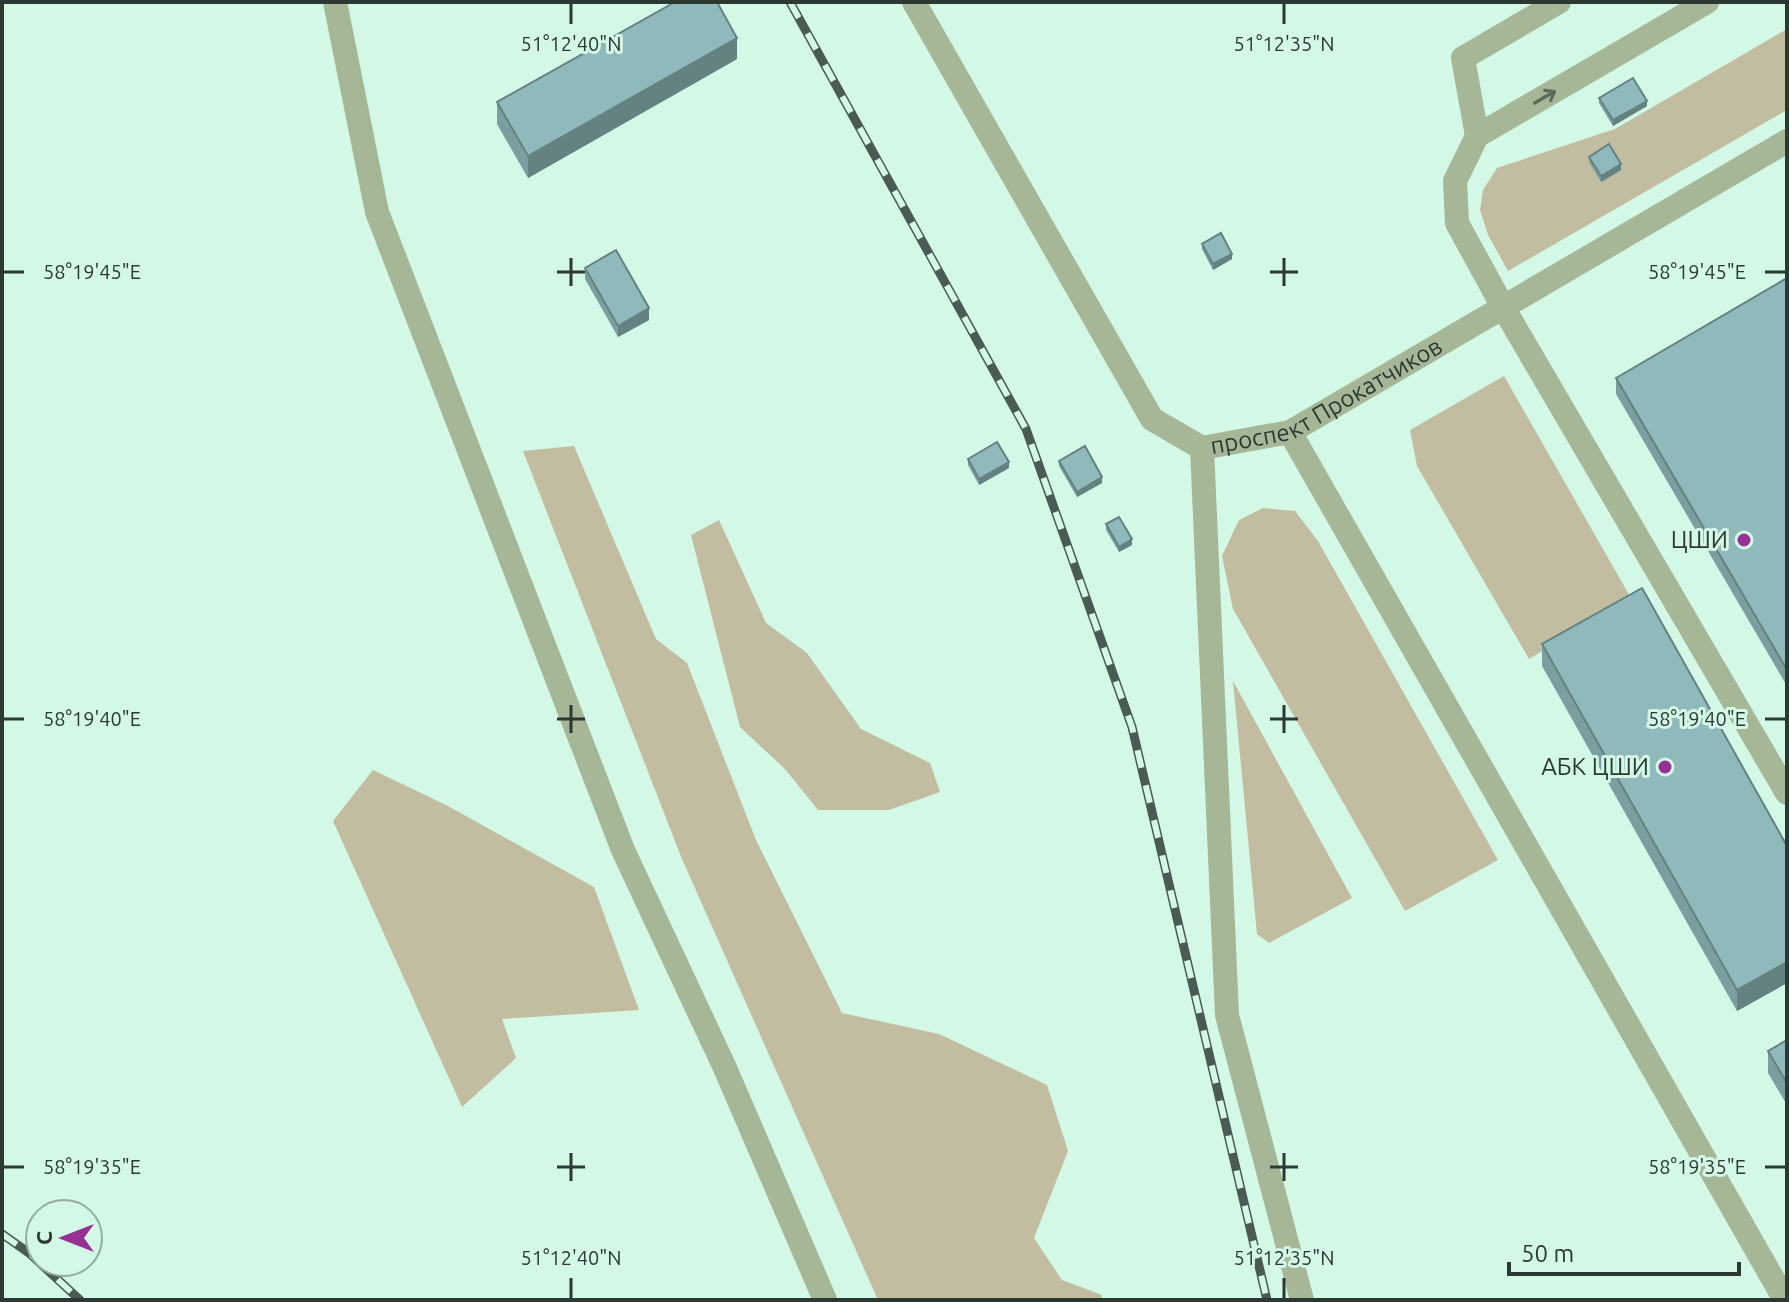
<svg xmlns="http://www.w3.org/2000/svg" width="1789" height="1302" viewBox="0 0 1789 1302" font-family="Ubuntu,sans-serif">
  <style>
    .green { fill: #c2bda1 }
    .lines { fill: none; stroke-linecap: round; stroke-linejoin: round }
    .minor { stroke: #a5b797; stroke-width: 24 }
    .rail-casing { stroke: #495b52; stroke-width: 9 }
    .rail { stroke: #d3f8e6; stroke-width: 6; stroke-dasharray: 18; stroke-linecap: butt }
    .wall { fill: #7b9fa0 }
    .shaded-wall { fill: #648282 }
    .building { fill: #8fb9ba; stroke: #648282; stroke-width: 2 }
    .oneway { stroke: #5c6b5a }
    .ticks { fill: none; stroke: #2b3932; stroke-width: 3 }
    .poi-dot { fill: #963094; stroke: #d3f8e6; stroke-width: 3 }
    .labels { text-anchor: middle; stroke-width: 6; stroke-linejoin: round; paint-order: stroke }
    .street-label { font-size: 24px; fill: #2b3932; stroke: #d3f8e6 }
    .poi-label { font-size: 24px; fill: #2b3932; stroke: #d3f8e6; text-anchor: end }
    .ticks-label { font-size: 20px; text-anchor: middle; fill: #2b3932; stroke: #d3f8e6; stroke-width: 6; stroke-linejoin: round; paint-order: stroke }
  </style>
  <rect width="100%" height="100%" fill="#d3f8e6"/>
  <path class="green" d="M1787,29V110L1508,271L1488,235L1480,210L1483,190L1497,168L1615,129Z
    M1504,376L1631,598L1529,659L1417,466L1410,430Z
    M574,446L656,639L687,663L756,840L842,1013L939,1034L1047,1085L1068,1151L1034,1238L1062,1280L1102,1295L1101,1300H878L682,859L523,451Z
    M1263,508L1295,511L1318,541L1498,860L1405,911L1233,609L1222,556L1239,520Z
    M719,520L766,623L807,653L861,729L930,763L940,792L889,810H818L785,769L740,727L691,535Z
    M1233,681L1352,898L1269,943L1257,934Z
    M373,770L448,806L594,887L639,1010L502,1019L516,1058L462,1107L333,821Z"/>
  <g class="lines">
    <g class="minor">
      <path d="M335,2L377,212L623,850L725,1068L825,1300"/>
      <path id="s1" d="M914,2L1152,419L1202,448L1290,432L1787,141"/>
      <path d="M1707,2L1477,136L1455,181L1457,223L1503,307L1787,793"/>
      <path d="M1477,136L1463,58L1559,2"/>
      <path d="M1290,432L1785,1300"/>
      <path d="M1202,448L1227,1015L1302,1300"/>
    </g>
    <defs>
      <path id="rail" d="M790,2L1026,429L1132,727L1267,1300
        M2,1234L29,1253L80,1300"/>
    </defs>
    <use href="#rail" class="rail-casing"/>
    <use href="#rail" class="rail"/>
  </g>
  <path class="wall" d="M737,59L528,178L497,124V102Z
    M1599,98L1647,106L1613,126L1599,103Z
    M1589,157L1621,170L1601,182L1589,162Z
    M1202,244L1232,259L1213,270L1202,249Z
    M585,268L649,320L618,337L585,279Z
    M1787,278V686L1616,394V378Z
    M968,459L1009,468L979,485L968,465Z
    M1059,461L1102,483L1077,497L1059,466Z
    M1106,524L1132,545L1119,552L1106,530Z
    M1542,644L1787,846V983L1737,1011L1542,666Z
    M1787,1040V1105L1768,1073V1051Z"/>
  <path class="shaded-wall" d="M737,38V59L528,178V156Z
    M1647,101V106L1613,126V120Z
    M1621,164V170L1601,182V176Z
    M1232,254V259L1213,270V264Z
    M649,308V320L618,337V326Z
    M1009,462V468L979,485V479Z
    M1102,477V483L1077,497V492Z
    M1132,539V545L1119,552V547Z
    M1787,962V983L1737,1011V990Z"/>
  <path class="building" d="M675,2H717L737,38L528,156L497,102Z
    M1633,78L1647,101L1613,120L1599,98Z
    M1609,144L1621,164L1601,176L1589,157Z
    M1221,233L1232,254L1213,264L1202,244Z
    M616,250L649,308L618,326L585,268Z
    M1787,278V670L1616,378Z
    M997,442L1009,462L979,479L968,459Z
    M1085,446L1102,477L1077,492L1059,461Z
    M1119,517L1132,539L1119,547L1106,524Z
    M1642,588L1787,846V962L1737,990L1542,644Z
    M1787,1040V1083L1768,1051Z"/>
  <defs><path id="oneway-shaft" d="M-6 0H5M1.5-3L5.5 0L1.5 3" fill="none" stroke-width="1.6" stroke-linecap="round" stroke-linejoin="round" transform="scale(2)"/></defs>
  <use class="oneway" href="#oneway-shaft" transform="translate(1545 97) rotate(-30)"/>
  <path class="ticks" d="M571,4V24M1284,4V24M571,258V286M1284,258V286M4,272H24M557,272H585M1270,272H1298M1765,272H1785M571,705V733M1284,705V733M4,719H24M557,719H585M1270,719H1298M1765,719H1785M571,1153V1181M1284,1153V1181M4,1167H24M557,1167H585M1270,1167H1298M1765,1167H1785M571,1278V1298M1284,1278V1298"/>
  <g class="poi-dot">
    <circle cx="1744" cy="540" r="8"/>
    <circle cx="1665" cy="767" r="8"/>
  </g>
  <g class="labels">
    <g class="street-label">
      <text dy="8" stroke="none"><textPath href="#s1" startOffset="674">проспект Прокатчиков</textPath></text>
    </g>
    <g class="poi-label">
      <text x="1728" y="548">ЦШИ</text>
      <text x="1649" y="775">АБК ЦШИ</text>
    </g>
  </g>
  <g class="ticks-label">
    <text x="571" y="51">51°12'40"N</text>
    <text x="1284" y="51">51°12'35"N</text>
    <text x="1697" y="279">58°19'45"E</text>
    <text x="92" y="279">58°19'45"E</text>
    <text x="1697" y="726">58°19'40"E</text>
    <text x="92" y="726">58°19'40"E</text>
    <text x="1697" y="1174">58°19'35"E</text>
    <text x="92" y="1174">58°19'35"E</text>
    <text x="571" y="1265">51°12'40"N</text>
    <text x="1284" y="1265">51°12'35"N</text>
  </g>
  <rect width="1789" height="1302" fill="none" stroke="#2b3932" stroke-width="8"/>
  <g transform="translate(64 1238) rotate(270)"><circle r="38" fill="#d3f8e6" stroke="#90ac9e" stroke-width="2"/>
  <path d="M0-6L14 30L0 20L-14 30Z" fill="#963094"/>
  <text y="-12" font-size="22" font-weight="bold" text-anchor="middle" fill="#2b3932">С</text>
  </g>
  <path d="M1509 1262v12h230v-12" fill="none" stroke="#2b3932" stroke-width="4"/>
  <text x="1521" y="1262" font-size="24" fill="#2b3932" stroke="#d3f8e6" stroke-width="6" paint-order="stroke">50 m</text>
</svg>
